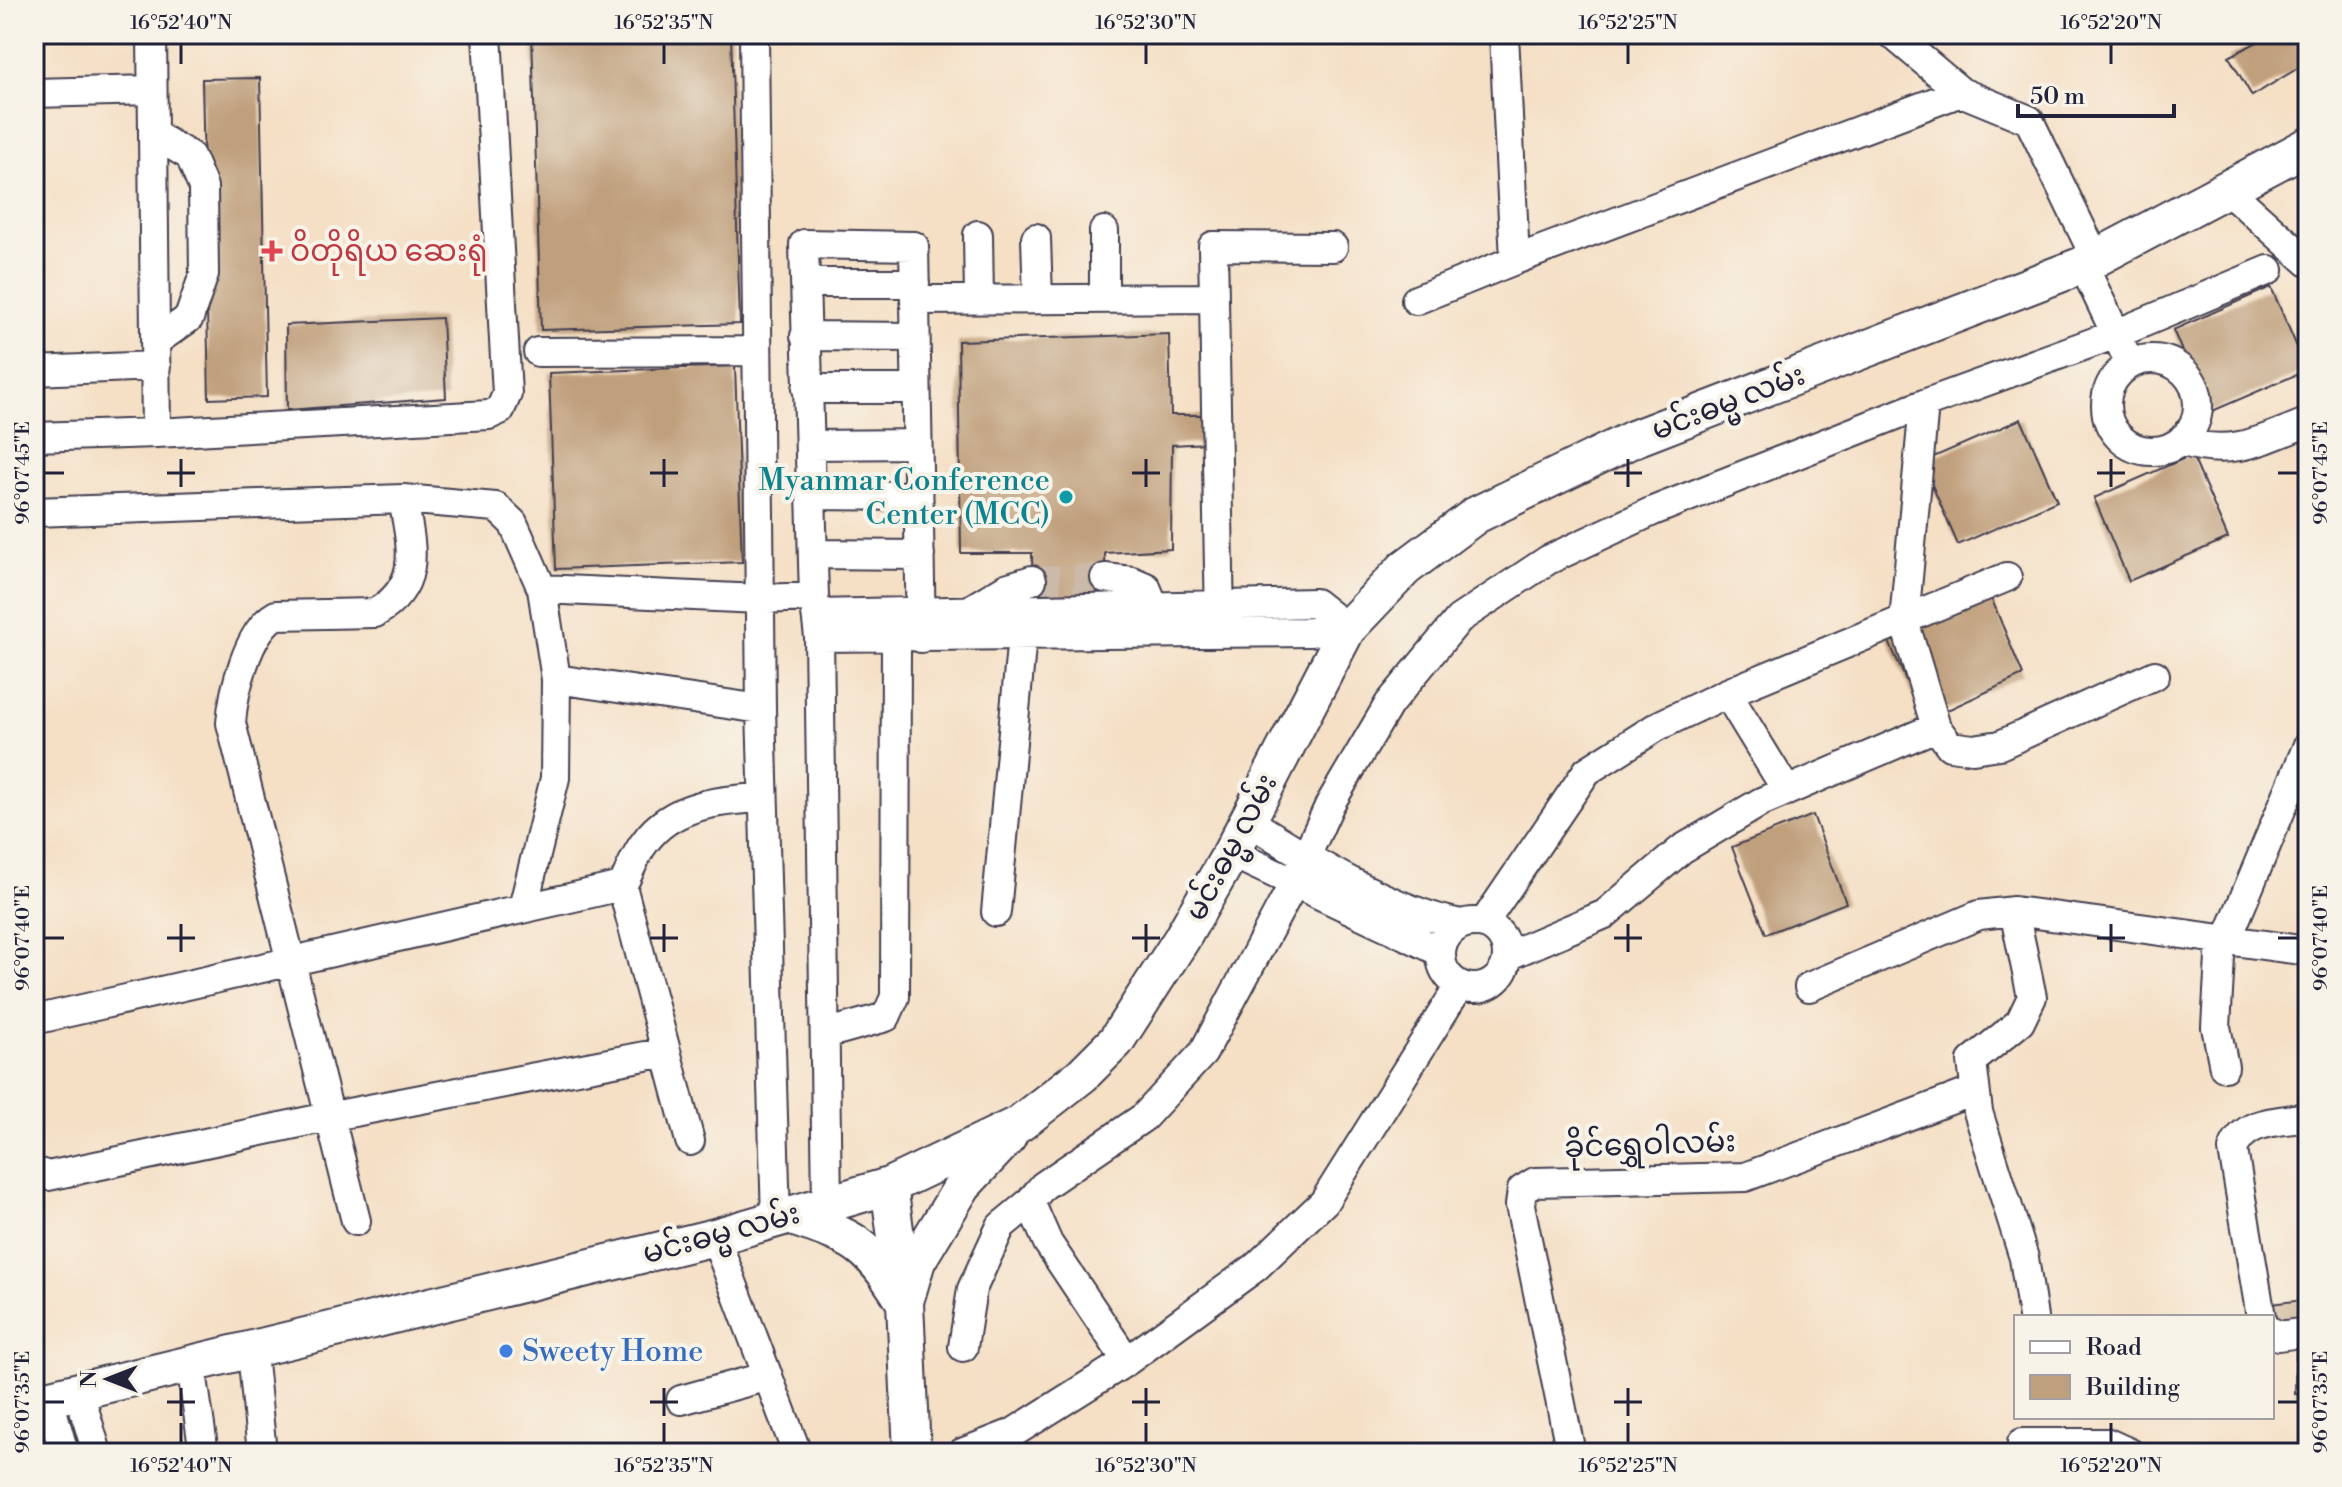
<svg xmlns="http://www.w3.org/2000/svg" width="2342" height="1487" viewBox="0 0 2342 1487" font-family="'Libre Bodoni','Noto Sans Myanmar',serif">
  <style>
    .building { fill: #bf9f7c }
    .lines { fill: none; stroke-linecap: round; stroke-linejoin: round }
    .minor-tunnel { stroke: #cbb9a9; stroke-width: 28; stroke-dasharray: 28 14; stroke-linecap: butt }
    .minor-casing { stroke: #423e50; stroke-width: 32 }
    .major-casing { stroke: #423e50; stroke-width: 40 }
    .minor { stroke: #fff; stroke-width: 28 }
    .major { stroke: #fff; stroke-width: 36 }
    .ticks { fill: none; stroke: #22223b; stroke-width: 3 }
    .health-dot { fill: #e0444e; stroke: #f7f3e8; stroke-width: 3 }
    .culture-dot { fill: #0f9aa8; stroke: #f7f3e8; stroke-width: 3 }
    .shop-dot { fill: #3f7fe0; stroke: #f7f3e8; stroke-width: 3 }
    .labels { text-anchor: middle; stroke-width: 8; stroke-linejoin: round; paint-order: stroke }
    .health-label { font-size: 30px; fill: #be3a42; stroke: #f7f3e8; text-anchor: start }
    .street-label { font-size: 30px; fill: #22223b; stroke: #f7f3e8 }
    .culture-label { font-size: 30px; fill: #0d838f; stroke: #f7f3e8; text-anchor: end }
    .shop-label { font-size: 30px; fill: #366cbe; stroke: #f7f3e8; text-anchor: start }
    .neatline { fill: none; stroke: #22223b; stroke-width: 3 }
    .ticks-label { font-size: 20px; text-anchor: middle; fill: #22223b }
  </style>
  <rect width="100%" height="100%" fill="#f7f3e8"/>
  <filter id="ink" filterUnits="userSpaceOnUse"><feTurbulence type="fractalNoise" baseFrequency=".0125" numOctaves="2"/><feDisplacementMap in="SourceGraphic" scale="16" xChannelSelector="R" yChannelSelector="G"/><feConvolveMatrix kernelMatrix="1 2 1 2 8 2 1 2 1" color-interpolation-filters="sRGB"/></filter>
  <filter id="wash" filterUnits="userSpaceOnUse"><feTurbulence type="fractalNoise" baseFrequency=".006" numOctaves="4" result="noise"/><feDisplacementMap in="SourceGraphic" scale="32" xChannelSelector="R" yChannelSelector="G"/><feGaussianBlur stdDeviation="1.8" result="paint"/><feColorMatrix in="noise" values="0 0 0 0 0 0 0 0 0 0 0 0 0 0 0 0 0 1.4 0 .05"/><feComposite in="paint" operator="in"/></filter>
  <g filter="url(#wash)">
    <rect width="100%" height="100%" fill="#f5dfc5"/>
    <g id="blocks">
      <path class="building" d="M532,34H731L740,324L541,330Z
        M2272,34H2308V62L2252,96L2229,57Z
        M260,78L267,397L209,399L202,79Z
        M2271,287L2307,370L2208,413L2173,330Z
        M442,318L446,398L287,410L286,325Z
        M1169,334L1171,415H1208V443L1172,445L1171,549L1105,553L1106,606H1033L1032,553H961L958,341Z
        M735,366L742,562L556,569L549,373Z
        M2021,419L2057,501L1958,545L1922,462Z
        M2192,455L2228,538L2129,581L2094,498Z
        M1985,583L2023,675L1924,721L1886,635Z
        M1813,815L1846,903L1766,934L1732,847Z
        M2303,1300L2305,1323L2273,1326L2270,1304Z
        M2296,1351L2308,1352V1394H2295Z"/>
    </g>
  </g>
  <g filter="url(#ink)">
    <use href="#blocks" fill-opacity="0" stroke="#423e50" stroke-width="2"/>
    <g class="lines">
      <path class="minor-tunnel" d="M1032,580L1105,578"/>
      <defs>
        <path id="minor" d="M754,34L761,709L776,1219
          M1892,34L1961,92L2029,120L2096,259
          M34,93L151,90
          M153,134L190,156L203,187L204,274L189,318L156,341
          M2228,190L2308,262
          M1104,231V299
          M978,235L979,299
          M1036,238L1038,299
          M1515,260L1961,92
          M2083,265L2124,351
          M805,283H915
          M915,300L1213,298
          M1416,300L1515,260L1504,34
          M805,336L915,337
          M538,352L755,351
          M2106 405a46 46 0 1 1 92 0a46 46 0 1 1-92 0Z
          M34,371L156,366
          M807,389H915
          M1924,404L1904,621L1936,727L1950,746L1973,749L2000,745L2155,675
          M156,433L489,415L500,410L507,394L487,34
          M34,437L156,433L152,34
          M2181,441C2230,458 2263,440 2308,422
          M810,445L916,444
          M812,495L918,496
          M34,512L403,499L496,507L513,523L542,589L759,599L814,597
          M813,554L920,555
          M1105,578L1132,581L1146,587L1153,604
          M542,589L556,679L761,709
          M968,611L1006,588L1032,580
          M817,614L1315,603L1339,622
          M1220,623L1213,246L1333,247
          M819,637L1310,632C1327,631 1341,621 1358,617
          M1727,693L1787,791
          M1247,820C1308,859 1391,911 1461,924
          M1231,853L1441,952
          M523,908L555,778L556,679
          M2014,911L2032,997L2020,1022L1972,1061L1978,1112L2024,1258L2033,1317
          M996,912L1022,636
          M1441 955a33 33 0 1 1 66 0a33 33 0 1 1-66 0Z
          M1483,924L1587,771L1658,726L1727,693L2007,577
          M2221,940L2216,1027L2224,1067
          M2226,942L2308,745
          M1507,956L1605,914L1682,849L1761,802L1936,727
          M1809,987L1979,915L2014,911L2308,951
          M34,1020L622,886
          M825,1034L886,1017L895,997L896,638
          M690,1141L622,886C630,872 635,854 645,842C672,804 721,800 763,798
          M34,1171L48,1176L328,1117L666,1052
          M827,1204L819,637L814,597L804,244L914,246L921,638
          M356,1221L231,723C233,693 248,630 276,615L375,613C424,585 411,545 403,499
          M715,1237L797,1453
          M2261,1317L2233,1150C2244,1119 2279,1122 2308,1117
          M2272,1332L2278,1336L2308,1332
          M963,1347L972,1289L1001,1226L1030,1202
          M252,1352L262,1453
          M1127,1361L1048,1243L1030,1202L1043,1186L1144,1117L1203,1053L1294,883L1330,804L1389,704L1459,619L1548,560L1653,511L1924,404L2116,334L2269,270
          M191,1365L204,1453
          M79,1392L97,1453
          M49,1399L64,1453
          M681,1400L768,1376
          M2022,1443H2108L2130,1453
          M962,1453L1013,1433L1127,1361L1256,1267L1324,1202L1460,985
          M1571,1453L1520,1205L1522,1190L1535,1182L1745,1177L1974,1091"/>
        <path id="major" d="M889,1186L905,1303L912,1453
          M789,1216C851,1237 866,1240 902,1298
          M906,1298L917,1261L963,1185L1008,1137
          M34,1402L715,1237L889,1186L1019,1124L1082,1075L1116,1041L1181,940L1231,853L1347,629L1405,568L1476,515L1633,439L2083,265L2308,146"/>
      </defs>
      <use href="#minor" class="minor-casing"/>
      <use href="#major" class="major-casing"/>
      <use href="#minor" class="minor"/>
      <use href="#major" class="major"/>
    </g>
  </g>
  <path class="ticks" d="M181,44V64M664,44V64M1146,44V64M1628,44V64M2111,44V64M181,459V487M664,459V487M1146,459V487M1628,459V487M2111,459V487M44,473H64M167,473H195M650,473H678M1132,473H1160M1614,473H1642M2097,473H2125M2278,473H2298M181,924V952M664,924V952M1146,924V952M1628,924V952M2111,924V952M44,938H64M167,938H195M650,938H678M1132,938H1160M1614,938H1642M2097,938H2125M2278,938H2298M181,1388V1416M664,1388V1416M1146,1388V1416M1628,1388V1416M44,1402H64M167,1402H195M650,1402H678M1132,1402H1160M1614,1402H1642M2278,1402H2298M181,1423V1443M664,1423V1443M1146,1423V1443M1628,1423V1443M2111,1423V1443"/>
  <path class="health-dot" d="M268 239h8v8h8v8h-8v8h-8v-8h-8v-8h8z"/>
  <circle class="culture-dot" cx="1066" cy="497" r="8"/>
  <circle class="shop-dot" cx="506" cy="1351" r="8"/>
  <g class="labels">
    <g class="health-label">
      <text x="290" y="261">ဝိတိုရိယ ဆေးရုံ</text>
    </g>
    <g class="street-label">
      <text transform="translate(1728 402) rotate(-21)" y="10">မင်းဓမ္မ လမ်း</text>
      <text transform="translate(1231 847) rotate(-62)" y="10">မင်းဓမ္မ လမ်း</text>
      <text transform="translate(1650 1144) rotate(-2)" y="10">ခိုင်ရွှေဝါလမ်း</text>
      <text transform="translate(721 1233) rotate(-15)" y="10">မင်းဓမ္မ လမ်း</text>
    </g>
    <g class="culture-label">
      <text x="1050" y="490">Myanmar Conference<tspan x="1050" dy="34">Center (MCC)</tspan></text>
    </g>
    <g class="shop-label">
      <text x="522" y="1361">Sweety Home</text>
    </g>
  </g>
  <rect width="2342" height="1487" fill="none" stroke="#f7f3e8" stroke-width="88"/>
  <rect x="2014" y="1315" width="260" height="104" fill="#f7f3e8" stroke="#a29fa3" stroke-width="2"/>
  <rect x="2030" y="1341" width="40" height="12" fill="#ffffff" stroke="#a29fa3" stroke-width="2"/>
  <text x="2086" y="1355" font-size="24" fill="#22223b">Road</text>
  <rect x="2030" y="1375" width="40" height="24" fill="#bf9f7c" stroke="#a29fa3" stroke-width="2"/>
  <text x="2086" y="1395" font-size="24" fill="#22223b">Building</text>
  <g transform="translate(108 1379) rotate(270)" stroke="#f7f3e8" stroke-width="6" paint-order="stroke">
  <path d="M0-6L14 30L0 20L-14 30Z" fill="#22223b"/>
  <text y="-12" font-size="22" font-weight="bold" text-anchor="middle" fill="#22223b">N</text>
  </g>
  <path d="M2018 104v12h156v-12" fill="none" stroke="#22223b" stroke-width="4"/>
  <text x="2030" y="104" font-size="24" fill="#22223b" stroke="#f7f3e8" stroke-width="6" paint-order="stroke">50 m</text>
  <rect x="44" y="44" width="2254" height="1399" class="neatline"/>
  <g class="ticks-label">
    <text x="181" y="29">16°52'40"N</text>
    <text x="664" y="29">16°52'35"N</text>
    <text x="1146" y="29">16°52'30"N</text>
    <text x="1628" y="29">16°52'25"N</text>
    <text x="2111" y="29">16°52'20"N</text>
    <text transform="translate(2320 473) rotate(-90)" y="7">96°07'45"E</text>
    <text transform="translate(22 473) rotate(-90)" y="7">96°07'45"E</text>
    <text transform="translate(2320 938) rotate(-90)" y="7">96°07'40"E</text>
    <text transform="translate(22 938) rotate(-90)" y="7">96°07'40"E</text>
    <text transform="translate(2320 1402) rotate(-90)" y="7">96°07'35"E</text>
    <text transform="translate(22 1402) rotate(-90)" y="7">96°07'35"E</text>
    <text x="181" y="1472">16°52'40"N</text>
    <text x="664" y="1472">16°52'35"N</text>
    <text x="1146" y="1472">16°52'30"N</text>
    <text x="1628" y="1472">16°52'25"N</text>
    <text x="2111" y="1472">16°52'20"N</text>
  </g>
</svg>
